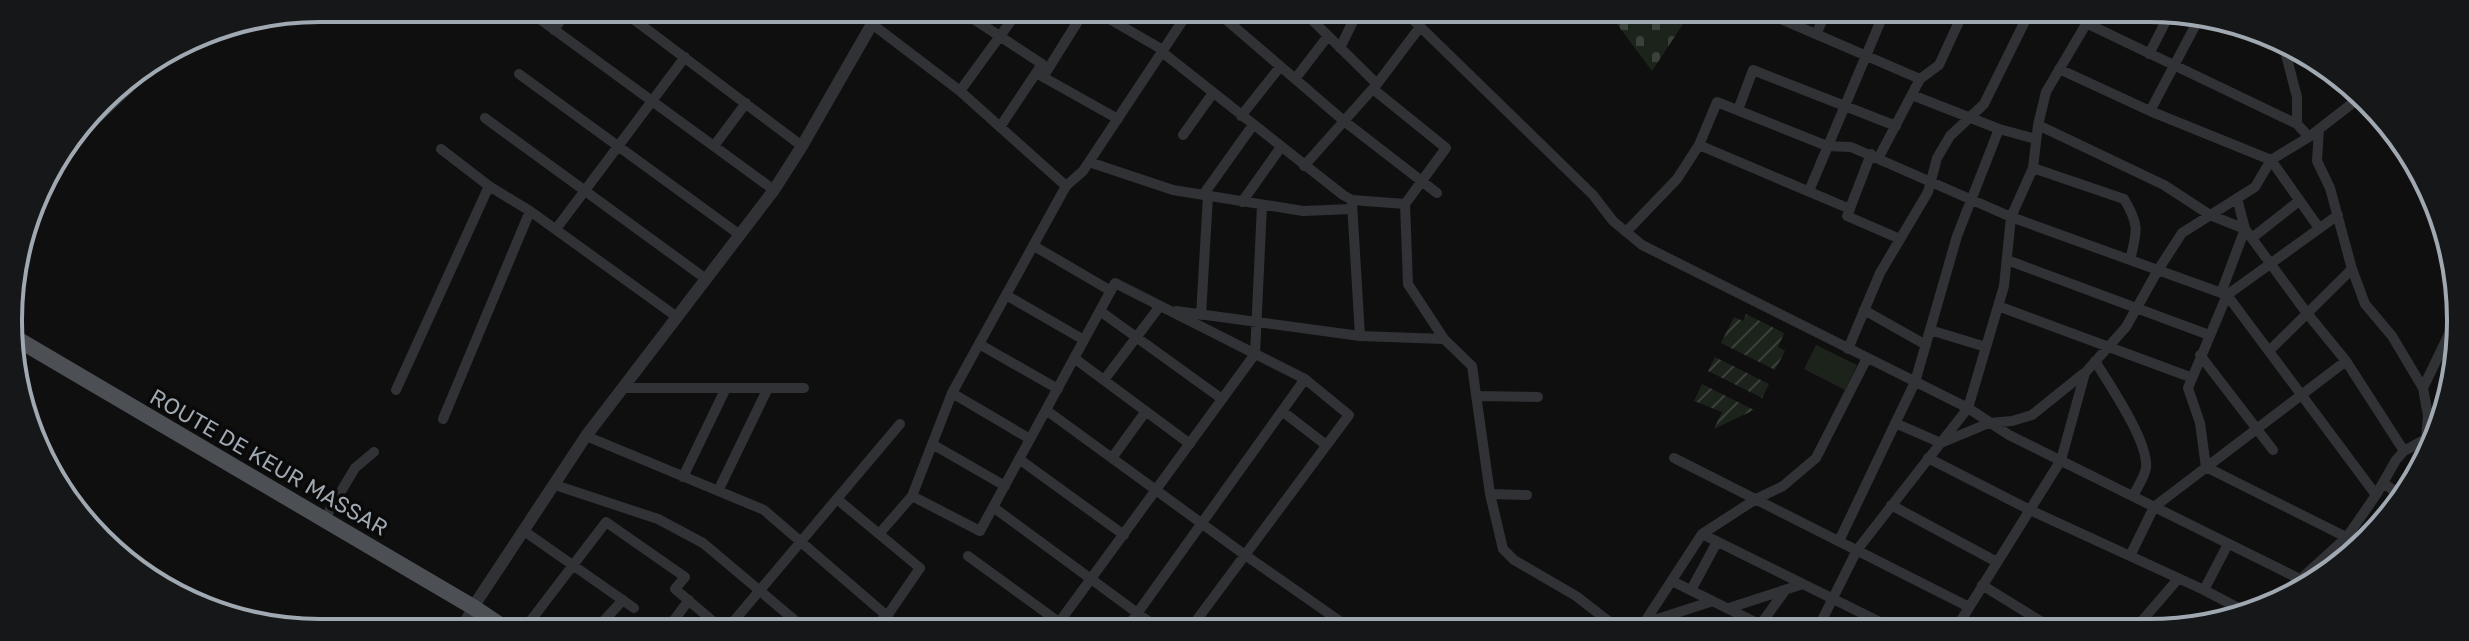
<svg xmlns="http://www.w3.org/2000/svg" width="2469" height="641" viewBox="0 0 2469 641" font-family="'Golos Text',sans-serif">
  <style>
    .cemetery { fill: url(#cemetery-stones) }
    .park { fill: #1c231b }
    .garden { fill: url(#garden-furrows) }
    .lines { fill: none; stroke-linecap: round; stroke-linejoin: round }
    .minor { stroke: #303235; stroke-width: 10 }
    .tertiary { stroke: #303235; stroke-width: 12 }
    .primary { stroke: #4c4f54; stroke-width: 16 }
    .labels { text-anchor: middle; stroke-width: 7; stroke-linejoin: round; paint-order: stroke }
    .street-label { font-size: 22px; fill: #a0a9b1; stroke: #0a0a0b }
    .rim { fill: none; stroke: #a0a9b1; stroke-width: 4 }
  </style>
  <defs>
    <pattern id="cemetery-stones" width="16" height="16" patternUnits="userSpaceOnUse" patternTransform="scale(2)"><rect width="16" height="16" fill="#1c231b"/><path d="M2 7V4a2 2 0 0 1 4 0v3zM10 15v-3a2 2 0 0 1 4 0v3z" fill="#3a403a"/></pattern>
    <pattern id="garden-furrows" width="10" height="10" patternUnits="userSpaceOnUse" patternTransform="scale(2)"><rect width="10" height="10" fill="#1c231b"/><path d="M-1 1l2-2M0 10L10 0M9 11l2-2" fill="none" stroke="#3a403a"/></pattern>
  </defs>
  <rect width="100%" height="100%" fill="#0f0f10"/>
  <path class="cemetery" d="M1608,12H1691L1652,71Z"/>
  <path class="park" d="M1816,345L1857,365L1845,390L1804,369Z"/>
  <path class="garden" d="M1746,314L1784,333L1778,347L1785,351L1775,370L1721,343L1734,317L1743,321Z
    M1715,357L1769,384L1762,398L1708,371Z
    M1702,384L1754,410L1714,429L1722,412L1694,401Z"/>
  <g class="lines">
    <path class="minor" d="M620,9L802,146
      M960,10L1042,64L1000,127
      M1094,10L1163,50
      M1216,11L1344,121L1437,193
      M1303,11L1377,84
      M1404,11L1593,195L1613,221L1642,245L1968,408L2009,435L2310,584
      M1767,13L1920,79
      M541,20L774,190
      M872,24L960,91L1066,186
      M2088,24L2297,124L2309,137
      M554,30L568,9
      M1816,34L1826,13
      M2290,47L2285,51L2297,97V124
      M1340,48L1358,11
      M1162,52L1343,195L1352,200L1405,204
      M2149,54L2169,15
      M2059,69L2150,111L2271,160L2319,228
      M1036,73L1118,119
      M519,74L740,235
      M1043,77L1085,10
      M1295,79L1328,36
      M1373,89L1446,148L1405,204L1408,284L1444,339L1472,366L1490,494L1503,549L1514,560L1576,596L1616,627L1632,628L1646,620L1702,534L1756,499L1783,486L1816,458L1867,358
      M960,91L1019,10
      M1912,95L1999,129L2036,139
      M1738,110L1753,70L1896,126
      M2150,111L2194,28L2193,23L2167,14
      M1241,116L1280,67
      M485,118L706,279
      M2038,125L2164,185L2210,215L2245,229L2306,312L2346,361L2404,451
      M2319,129L2317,161L2330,188L2352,269L2365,304L2392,336L2423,388
      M1183,135L1213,93
      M69,145L166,53
      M1699,145L1850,209
      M714,146L746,103
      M441,149L489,186L530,211L677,317
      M1871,154L1847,216L1900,239
      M1879,157L1920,79L1939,65L1962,15
      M1089,162L1173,190L1303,211L1352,209
      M1304,166L1377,84L1420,27
      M2033,168L2124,199C2140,225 2137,232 2130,260
      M1809,191L1884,13
      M1203,195L1253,125
      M1242,202L1281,147
      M1352,203L1360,336
      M2338,215L2227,295L2188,388L2200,423L2206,467L2364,546
      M556,229L685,57
      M1626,232L1677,179L1699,145L1717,102L1827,146L1851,147L2011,217L2227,295L2376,495
      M2252,238L2299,201
      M1034,246L1111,291
      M2007,260L2209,335
      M2221,293L2245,229L2237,198
      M1006,295L1084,340
      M1998,306L2190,377
      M1864,310L1926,345
      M1100,311L1222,399
      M1176,311L1360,336L1444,339
      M1201,315L1208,196
      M1930,330L1986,347
      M979,344L1058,389
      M1848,349L1880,273L1928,192L1937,158L1950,136L1984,104L2029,13
      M2269,351L2352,269
      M2200,355L2273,450
      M1074,358L1190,444
      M2095,361C2109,384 2149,442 2146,468C2145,476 2137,488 2133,496
      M1104,380L1160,306
      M623,388H804
      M396,390L489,186
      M952,393L1030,439
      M1476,396L1538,397
      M1046,410L1245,555L1351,629
      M1282,411L1326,445
      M443,419L530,211
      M1895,423L1941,443L1989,423L2012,421L2032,415L2083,374
      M586,436L764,510L887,616L891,628
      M932,444L1005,486
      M1112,458L1146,411
      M1674,458L1969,607
      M1928,458L2030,510L2204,590
      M1019,459L1124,535
      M683,477L726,388
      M2383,483L2402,496
      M555,485L658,519L703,543L804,628
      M718,491L768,388
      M1490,494L1527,495
      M912,496L980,531L1115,283L1305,379L1349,415L1190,629
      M837,499L920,568L887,616L872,628
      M1891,505L1997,562
      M993,507L1159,629
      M324,520L355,468L374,452
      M524,531L634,608
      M879,534L912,496L952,393L1066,186L1083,171L1189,11
      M1702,534L1896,630
      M1839,541L1915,382L1957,236L1999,129
      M2228,544L2204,590L2248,613
      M968,556L1067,628
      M2130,556L2154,507L2346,361
      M1672,581L1771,630
      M1982,585L2055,630
      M1691,590L1717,542
      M2272,605L2347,537L2376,495L2396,460L2404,451L2426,439L2428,416L2423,388L2450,332L2455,313
      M1729,608L1803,584
      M246,622L262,627
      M1642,624L1713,601
      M461,627L473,607
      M525,628L606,522L685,577L675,589L721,628
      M597,628L623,600
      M668,628L689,600
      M728,628L900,424
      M1055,628L1255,354L1262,205
      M1758,628L1784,592
      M1126,629L1305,379
      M1817,630L1857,550L1968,408L2004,286L2011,217L2033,168L2038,125L2046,92L2092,14
      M1955,630L2061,460L2085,373L2126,327L2158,270L2182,233L2255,187L2271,160L2309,137L2359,98
      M2134,630L2178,579"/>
    <path class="tertiary" d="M473,607L586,436L774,190L802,146L880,10"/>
    <path class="primary" d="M12,336L473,607L503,627"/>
  </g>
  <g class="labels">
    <g class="street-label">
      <text transform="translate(269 462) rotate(30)" y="8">ROUTE DE KEUR MASSAR</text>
    </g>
  </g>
  <path d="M0 0H2469V641H0ZM320 22H2149A298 298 0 0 1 2447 320V321A298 298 0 0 1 2149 619H320A298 298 0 0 1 22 321V320A298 298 0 0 1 320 22Z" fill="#161718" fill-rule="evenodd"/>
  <path class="rim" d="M320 22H2149A298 298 0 0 1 2447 320V321A298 298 0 0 1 2149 619H320A298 298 0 0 1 22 321V320A298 298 0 0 1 320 22Z"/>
</svg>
